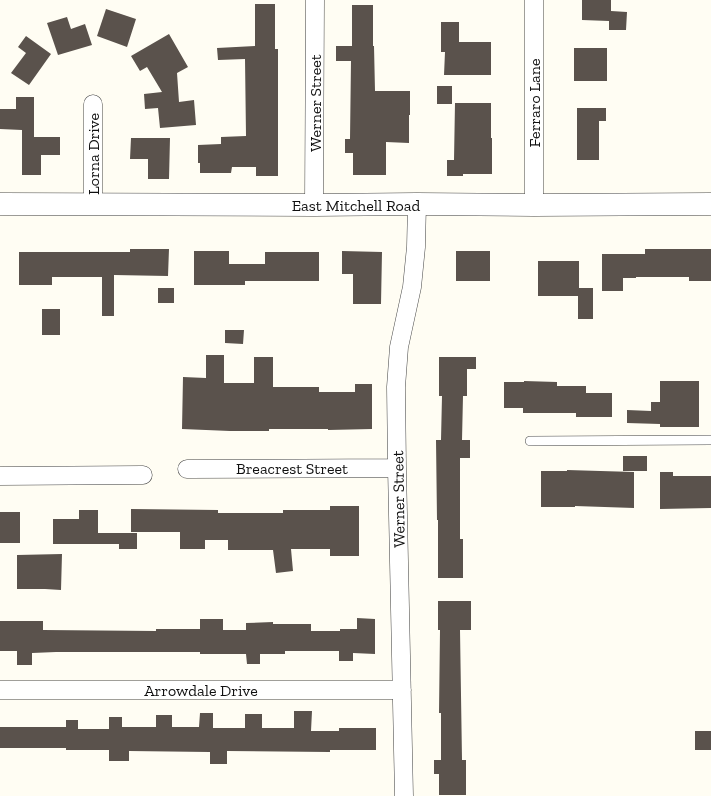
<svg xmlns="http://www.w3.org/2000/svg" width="711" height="796" viewBox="0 0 711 796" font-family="'Zilla Slab',serif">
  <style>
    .building { fill: #5a524c }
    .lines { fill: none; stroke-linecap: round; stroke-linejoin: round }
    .service-casing { stroke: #434343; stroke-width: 10 }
    .minor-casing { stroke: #434343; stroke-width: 19 }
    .tertiary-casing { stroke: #434343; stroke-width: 23 }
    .service { stroke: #fff; stroke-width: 9 }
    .minor { stroke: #fff; stroke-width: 18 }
    .tertiary { stroke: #fff; stroke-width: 22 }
    .labels { text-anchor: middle; stroke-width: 4; stroke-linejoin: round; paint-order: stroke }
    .street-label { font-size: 16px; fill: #101010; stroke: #fff }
  </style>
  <rect width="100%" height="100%" fill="#fffdf3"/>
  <path class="building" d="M582,0H611V11L627,12L626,30H609V21L582,20Z
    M255,4H275V49H278V176H256V167H232L231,173H200V163H198V145L221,144V137L246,136L245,59L218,60L217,48L255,46Z
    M352,5H373V46H374L375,91H410V115H409V143L386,142V175H353V153H345V139H350L351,61H336V46H352Z
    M106,9L136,19L127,47L97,36Z
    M67,17L71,29L85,24L92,45L58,55L47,23Z
    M441,22H459V42H491V75H444L445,52H441Z
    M169,34L188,67L177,73L179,102L194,100L196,125L160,128L158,108L145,109L144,94L162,92L147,67L140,71L131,56Z
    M26,36L51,54L29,85L11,73L26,53L18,47Z
    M574,48H607V81H574Z
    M437,86H452V104H437Z
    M16,97H34V137H60V155H41V175H22V130L0,129V109H16Z
    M455,103H491V138H492V174H463V176H447V160H454Z
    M577,108H606V121H599V160H577Z
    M131,138H170L169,179H148V159H130Z
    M130,249H169L168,276L114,275V316H102V277H52V285H19V252H130Z
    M645,249H711V281H689V277H636V278H623V291H602V254H645Z
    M194,251H229V264H265V252H319V281H245V285H194Z
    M342,251L382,252L381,304H353V274H342Z
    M456,251H490V281H456Z
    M538,261H579V288H593V319H578V296H538Z
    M158,288H174V303H158Z
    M42,309H60V335H42Z
    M225,330H244L243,344L225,343Z
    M206,355H224V383H254V357H273V387H319V392H355V384H372V429L328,430V429H269V431H230L182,429L183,377L206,378Z
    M439,357H476V369H467V396H463L462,440H470V458H460V539H463V578H438V520H437L436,440H441L442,396H439Z
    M524,381L557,382V386H586V393H612V417H576V413H523V408H504V382H524Z
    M660,381H699V427H660V424L627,423V410L651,411V402H660Z
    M623,456H647V471H623Z
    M567,470L634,472V508L575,506V507H541V471H567Z
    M660,472H673V476H711V508L660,509Z
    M330,506H359V556H330V549H291L293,571L276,573L273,550H228V540H205V549H180V532H131V509L218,510V513H283V510H330Z
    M79,510H98V533H137V549H119V544H53V519H79Z
    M0,512H20V543H0Z
    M62,554L61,590L45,589H17V555Z
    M438,601H471V630H460L462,760H466V795H439V774H434V760H441V713H439L440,630H438Z
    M357,618L375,619V654L353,653V661H339V651H285V654H260V664H247L246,654H200V652H56L32,653V665H17V651H0V621H43V630L156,631V629H200V619H223V630H246V623L273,622V624H311V631H340V629H357Z
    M294,711H312L311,731H339V728H376V750H330V752L227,751V764H210V752L129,751V761H109V750H66V748H0V727H66V720H78V729H109V717H122V727H156V715H172V727H199L200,713H213V728H245V714H262V728H294Z
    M695,731H711V750H695Z"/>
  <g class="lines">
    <defs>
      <path id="service" d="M530,441L711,440"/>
      <path id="minor" d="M534,0V205
        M93,104V204
        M314,205L315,0
        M187,469L397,468
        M0,476L143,475
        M0,690H402
        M404,796L397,468L396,387L399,347L412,287L416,247L417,204"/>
      <path id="tertiary" d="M0,204L314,205L417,204L534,205L711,204"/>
    </defs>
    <use href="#service" class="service-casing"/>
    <use href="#minor" class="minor-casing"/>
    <use href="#tertiary" class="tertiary-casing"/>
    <use href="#service" class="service"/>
    <use href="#minor" class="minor"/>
    <use href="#tertiary" class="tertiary"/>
  </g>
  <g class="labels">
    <g class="street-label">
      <text transform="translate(315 103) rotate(-90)" y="6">Werner Street</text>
      <text transform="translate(534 103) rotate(-90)" y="6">Ferraro Lane</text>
      <text transform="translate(93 154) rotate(-90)" y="6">Lorna Drive</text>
      <text x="356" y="211">East Mitchell Road</text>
      <text x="292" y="474">Breacrest Street</text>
      <text transform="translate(398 499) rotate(-91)" y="6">Werner Street</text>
      <text x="201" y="696">Arrowdale Drive</text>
    </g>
  </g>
</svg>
